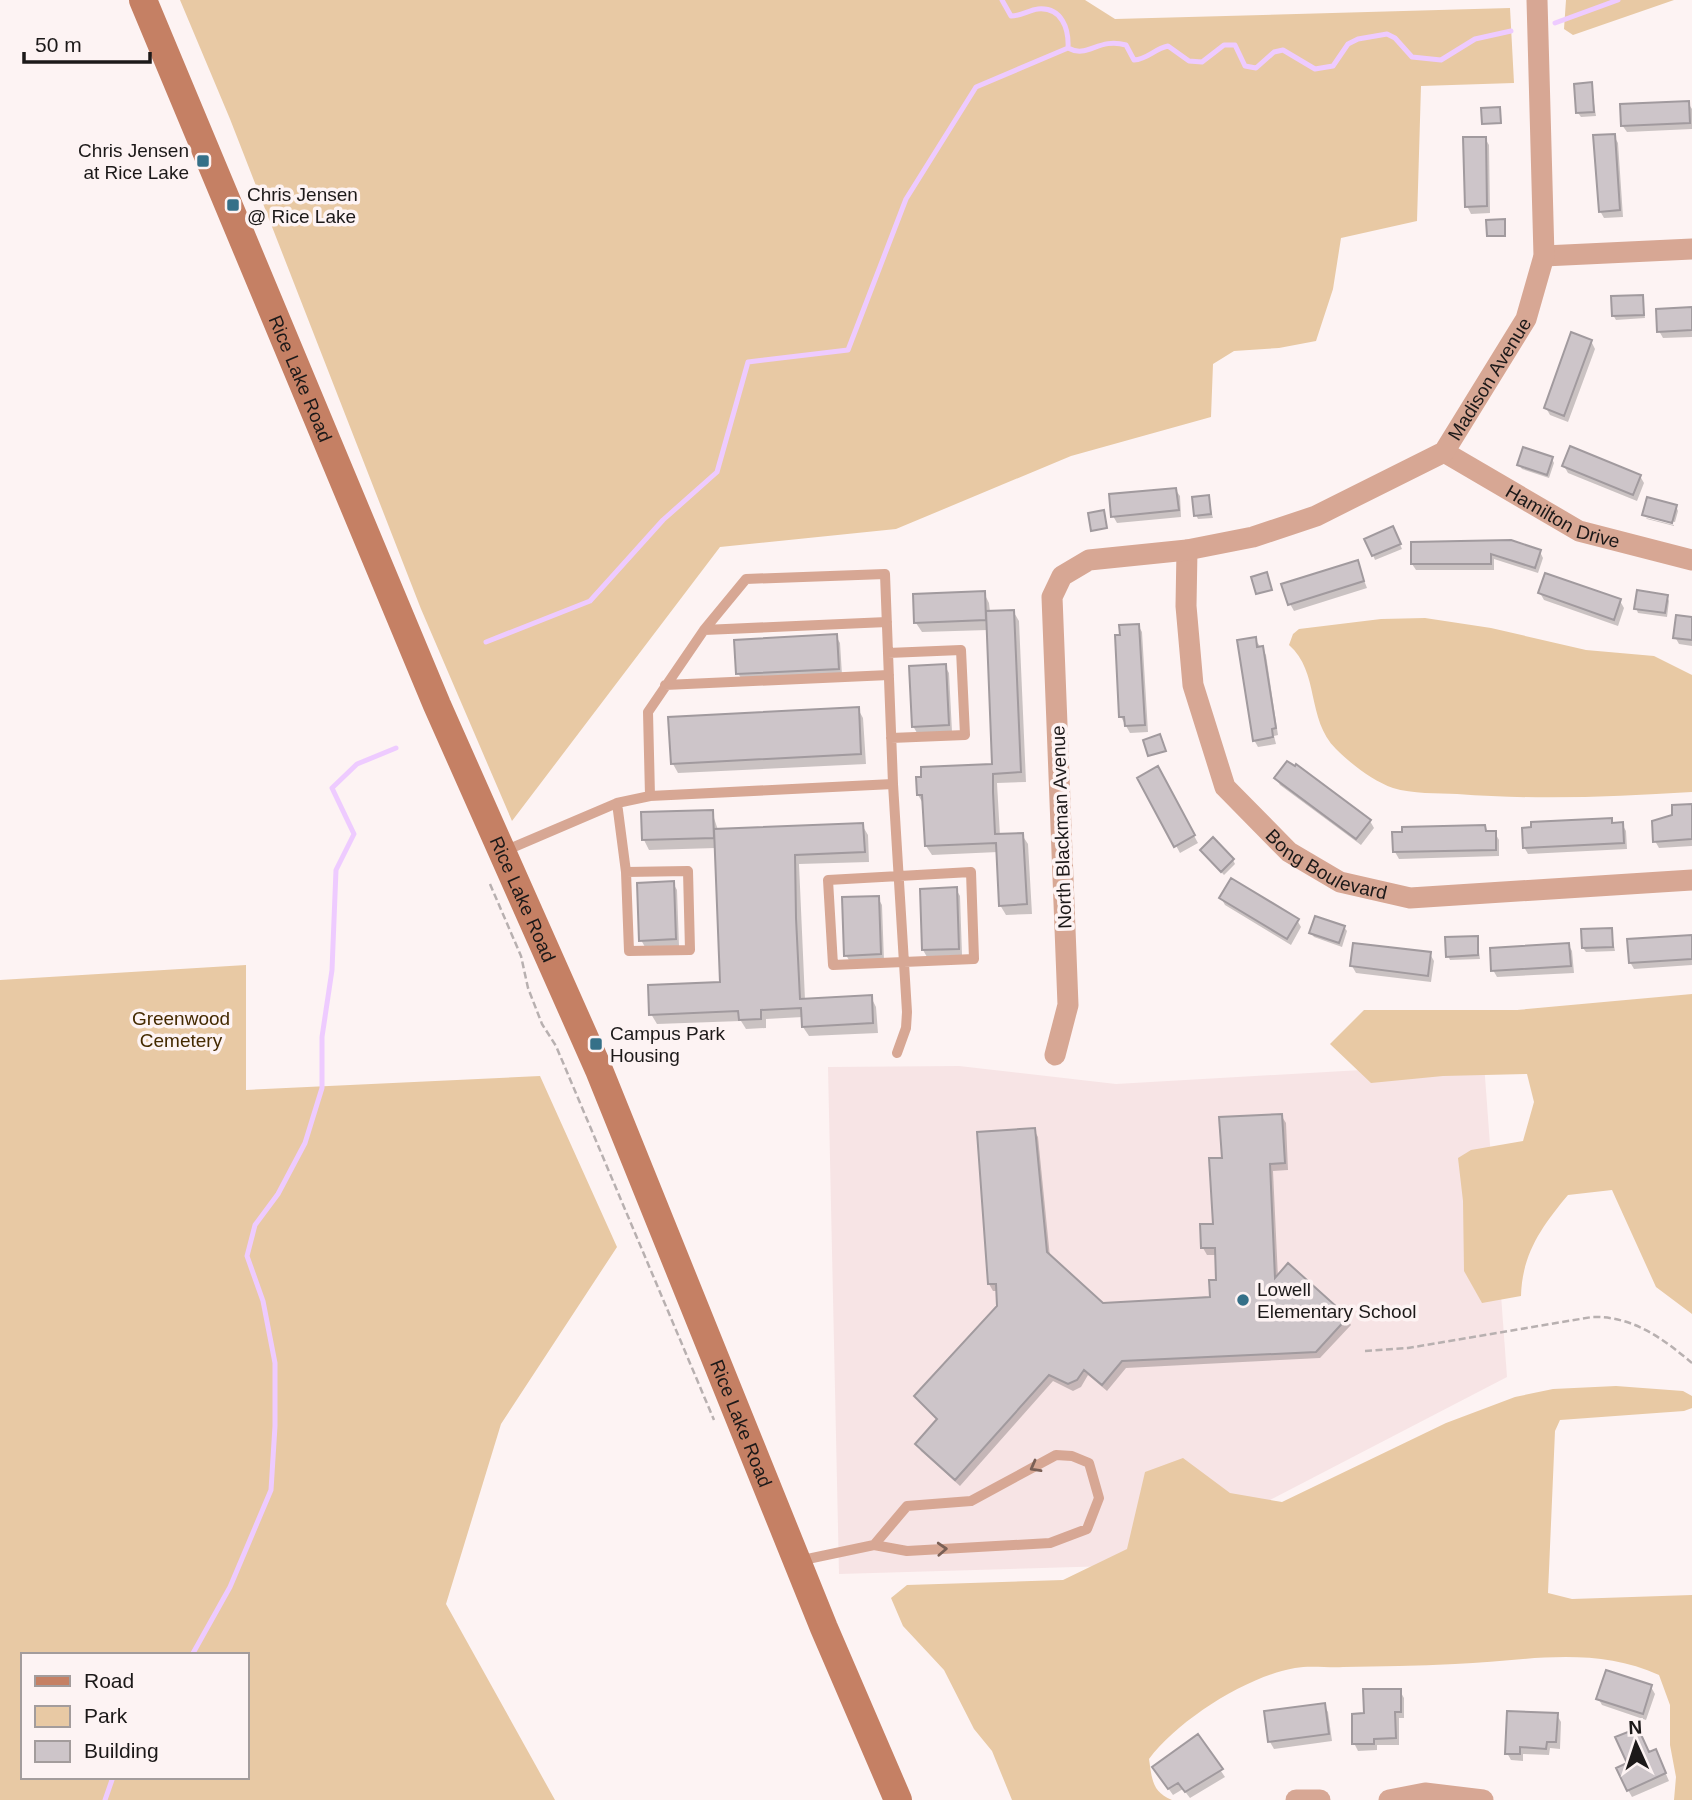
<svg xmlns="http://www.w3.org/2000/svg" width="1692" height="1800" viewBox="0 0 1692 1800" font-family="Helvetica,sans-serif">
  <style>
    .built { fill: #f7e4e5 }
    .green { fill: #e8c9a4; fill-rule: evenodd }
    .shadow { fill: #0003 }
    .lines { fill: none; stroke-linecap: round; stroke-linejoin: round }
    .stream { stroke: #eecbff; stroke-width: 5 }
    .building { fill: #cdc5c9; stroke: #a19a9e; stroke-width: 2 }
    .path { stroke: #b8b0b0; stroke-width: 2.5; stroke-dasharray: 7 3.5; stroke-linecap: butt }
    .service { stroke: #d7a794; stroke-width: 10 }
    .minor { stroke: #d7a794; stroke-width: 21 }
    .secondary { stroke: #c58064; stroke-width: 28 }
    .oneway { stroke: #7a6056 }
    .poi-dot { fill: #357088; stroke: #fdf3f3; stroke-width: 2.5 }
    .labels { text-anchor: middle; stroke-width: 7; stroke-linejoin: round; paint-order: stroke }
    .poi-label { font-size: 19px; fill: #1c1919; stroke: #fdf3f3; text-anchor: start }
    .street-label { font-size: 19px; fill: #1c1919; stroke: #fdf3f3 }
    .park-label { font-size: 19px; fill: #442a01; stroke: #fdf3f3 }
  </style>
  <rect width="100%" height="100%" fill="#fdf3f3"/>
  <path class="built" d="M1484,1063L1507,1377L1145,1565L839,1574L828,1067L959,1066L1116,1084Z"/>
  <path class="green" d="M180,0H1085L1115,19L1510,8L1514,83L1421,86L1417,221L1341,238L1333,289L1316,341L1279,348L1234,351L1213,364L1211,417L1071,456L896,529L720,547L512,821L421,609L230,119Z
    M1566,0H1674L1573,35L1564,29Z
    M1425,618L1491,628L1586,650L1654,656L1692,675V792C1613,797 1536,800 1457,794C1438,793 1412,794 1393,788C1373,781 1351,764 1336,749C1306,719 1320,672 1289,645L1293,634L1299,629L1381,619Z
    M246,965V1090L540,1076L617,1247L501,1424L446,1604L555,1800H0V980ZM23,1655H247V1777H23Z
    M1692,994V1314L1656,1287L1612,1190L1568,1195C1542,1226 1522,1254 1521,1296L1482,1303L1464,1271L1463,1201L1458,1158L1471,1150L1523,1141L1534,1102L1527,1074L1443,1076L1371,1083L1330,1044L1364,1010H1517Z
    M1616,1386L1683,1391L1692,1396V1408L1684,1411L1560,1420L1555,1431L1548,1593L1572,1599L1692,1595V1800H1674L1676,1777L1670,1745V1705L1659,1675C1593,1645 1525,1661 1455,1664C1418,1666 1380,1666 1343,1667C1328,1668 1310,1665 1295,1668C1247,1676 1178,1720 1149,1759C1152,1779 1152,1792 1172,1800H1012L992,1751L974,1729L944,1670L903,1626L891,1598L907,1585L1063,1580L1127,1549L1145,1472L1183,1458L1230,1493L1282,1502L1446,1423L1515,1397L1553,1389Z"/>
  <path class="shadow" d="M1591,84L1596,116L1581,117L1578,113Z
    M1688,103L1692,109V129L1627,132L1622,125Z
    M1614,136L1618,143L1623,217L1604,218L1600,211Z
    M1485,138L1489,145L1490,213L1471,214L1467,206Z
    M1642,297L1645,318L1616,320L1613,315Z
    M1692,309V337L1663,338L1659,331Z
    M1591,341L1595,349L1568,422L1550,415L1546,408Z
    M1552,459L1554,463L1549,478L1522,469L1519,465Z
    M1564,466L1640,476L1644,483L1637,501L1568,473Z
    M1175,489L1180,496L1181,517L1117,523L1113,516Z
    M1208,497L1213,518L1198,519L1196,515Z
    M1648,499L1676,506L1678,511L1675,522L1645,516Z
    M1646,518L1674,525V526L1647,519Z
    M1395,533L1402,549L1375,560L1373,555Z
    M1412,544L1540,552L1543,558L1538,573L1494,559V570H1416L1412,564Z
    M1357,562L1367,588L1294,611L1290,604Z
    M984,593L989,603L990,612L1013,611L1019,621L1026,782L997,783L1000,836L1022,835L1028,844L1032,914L1006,915L1000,905L998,852L932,855L926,846L924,805L918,795L994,766L988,630L922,632L916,623Z
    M1540,593L1620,601L1624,608L1618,626L1544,600Z
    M1667,596L1669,601L1667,617L1638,613L1636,608Z
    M1692,619V646L1679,644L1675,637Z
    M1138,625L1142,632L1148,732L1130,733L1121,717L1122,636Z
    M836,636L840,643L842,675L742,680L738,673Z
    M1255,639L1266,655L1278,735L1274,736L1276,744L1258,747L1254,740Z
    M945,666L949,673L952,732L917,733L913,726Z
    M858,709L863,718L866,764L678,773L673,764Z
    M1157,768L1198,843L1180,853L1139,778Z
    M1276,778L1370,821L1374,828L1361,845L1280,785Z
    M1692,806V846L1659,848L1655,841L1674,816Z
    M712,812L718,830L862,825L868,835L869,862L799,864L805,1000L871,997L876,1007L878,1033L809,1036L803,1027V1017L766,1019V1028L746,1029L741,1021L657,1024L651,1014L722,983L716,848L649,850L644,840Z
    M1611,820L1614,825L1622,824L1626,831L1627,849L1528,854L1524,847Z
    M1484,827L1488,833H1495L1499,840V856L1399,859L1395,852L1394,834Z
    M1204,854L1233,860L1235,864L1224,875Z
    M673,883L677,890L679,946L645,947L641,940Z
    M956,889L960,896L962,955L927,957L923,950Z
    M878,898L882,905L884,961L850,962L846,955Z
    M1221,898L1297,920L1301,927L1291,945L1225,905Z
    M1344,927L1347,931L1342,947L1314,937L1311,933Z
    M1611,930L1615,951L1586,952L1583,948Z
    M1692,937V965L1634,969L1630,962Z
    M1477,938L1480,959L1450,960L1448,956Z
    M1568,944L1572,951L1574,973L1497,977L1493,970Z
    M1430,954L1434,961L1431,982L1356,973L1352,966Z
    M1281,1115L1286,1123L1288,1170L1273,1171L1278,1278L1347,1318L1351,1325L1320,1358L1126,1368L1107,1391L1088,1375L1081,1387L1073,1391L1053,1381L960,1486L921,1451L917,1444L938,1421L916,1396L999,1307L998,1291H993L989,1284L1034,1130L1038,1137L1050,1257L1102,1304L1211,1298L1218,1282L1217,1255H1207L1203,1248L1215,1225L1224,1159Z
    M1651,1687L1655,1694L1646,1720L1602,1705L1598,1698Z
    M1400,1691L1404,1698V1718H1399V1745H1377V1750L1358,1751L1354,1743L1366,1715Z
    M1324,1705L1328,1712L1332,1741L1274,1749L1270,1742Z
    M1557,1715L1561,1722L1560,1749L1550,1748L1549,1755L1523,1754V1761L1511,1760L1507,1753Z
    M1198,1737L1225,1777L1190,1798L1183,1789L1173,1795L1158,1774Z
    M1659,1758L1669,1781L1632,1797L1628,1790Z"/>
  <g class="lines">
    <path class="stream" d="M1002,0L1011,16C1021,16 1029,10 1038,9C1062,7 1069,29 1068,48
      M1555,23L1618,0
      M1068,48C1088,59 1098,37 1126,45L1134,60C1148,59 1154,49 1168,46L1189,61L1202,62L1224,45H1235L1245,66L1256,68L1274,52L1283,50L1315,69L1333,66L1348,44L1358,39L1387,34L1395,38L1412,57L1441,60L1475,39L1511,31
      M486,642L590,601L663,520L717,472L748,362L848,350L906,199L976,87L1068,48
      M192,1655L230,1587L271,1490L275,1426V1363L263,1301L247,1256L255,1225L278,1194L305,1143L322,1088V1037L332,970L336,870L354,834L332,788L357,764L396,748
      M105,1800L113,1777"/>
  </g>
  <path class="building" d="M1592,82L1594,112L1576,113L1574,84Z
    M1689,101L1690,123L1621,126L1620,104Z
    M1500,107L1501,123L1482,124L1481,108Z
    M1615,134L1620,210L1599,212L1593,135Z
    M1463,137H1486L1487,206L1465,207Z
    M1505,219V236H1487L1486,220Z
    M1643,295L1644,315L1612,316L1611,296Z
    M1692,307V330L1657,332L1656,309Z
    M1571,332L1592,340L1564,416L1544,408Z
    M1570,446L1641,475L1633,495L1562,466Z
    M1523,447L1553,457L1547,475L1517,465Z
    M1176,488L1179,510L1111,517L1109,494Z
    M1209,495L1211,514L1194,516L1192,497Z
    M1647,497L1677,505L1672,523L1642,515Z
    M1104,510L1107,528L1091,531L1088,513Z
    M1393,526L1401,544L1372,556L1364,539Z
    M1511,540L1541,550L1535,568L1491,554V564H1411V542Z
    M1358,560L1364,581L1288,605L1281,584Z
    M1267,572L1272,590L1256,594L1251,577Z
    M1545,573L1621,599L1614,620L1538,593Z
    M1637,590L1668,595L1665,613L1634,609Z
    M985,591L986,620L914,623L913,594Z
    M1014,610L1021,772L993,774V792L995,834L1023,833L1027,904L999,906L996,843L925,846L922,795H917L916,777H921V767L992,764L986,611Z
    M1676,615L1692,617V640L1673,638Z
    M1139,624L1145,725L1125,726L1124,717H1119L1115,635H1120L1119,625Z
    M837,634L839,669L736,674L734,640Z
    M1256,637L1257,647L1263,646L1276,728L1272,729L1273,737L1253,741L1237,640Z
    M946,664L949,725L912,727L909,666Z
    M859,707L861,754L671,764L668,717Z
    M1160,734L1166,751L1148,756L1143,740Z
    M1287,761L1295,766L1296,764L1371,820L1356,839L1274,778Z
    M1158,766L1195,835L1174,847L1137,778Z
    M1692,804V839L1653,842L1652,821L1672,815V805Z
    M713,810L714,838L642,840L641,812Z
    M1612,818V823L1623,822L1624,843L1523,848L1522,828L1531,827V822Z
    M863,823L865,852L795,855L796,918L800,999L872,995L873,1023L802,1027L801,1008L761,1010V1019L739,1020L738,1011L649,1015L648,985L720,982L714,829Z
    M1485,825L1486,831H1496V850L1393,852L1392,832H1402V827Z
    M1213,837L1234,859L1221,872L1200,850Z
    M1231,878L1299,919L1287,939L1219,898Z
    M674,881L676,939L639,941L637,883Z
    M957,887L959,949L922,950L920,889Z
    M879,896L881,954L844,956L842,897Z
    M1315,916L1345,926L1339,943L1309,933Z
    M1612,928L1613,947L1582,948L1581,929Z
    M1692,935V959L1629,963L1627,939Z
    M1478,936V955L1446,957L1445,937Z
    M1353,943L1431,952L1428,976L1350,966Z
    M1569,943L1571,966L1491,971L1490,948Z
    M1282,1114L1285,1163L1270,1164L1275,1278L1288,1263L1348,1317L1316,1352L1122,1361L1102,1385L1084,1370L1077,1380L1068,1384L1049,1375L955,1480L915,1444L937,1419L914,1396L997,1306L996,1284H988L977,1132L1035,1128L1047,1252L1103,1303L1210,1297L1209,1280H1216L1215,1248H1201L1200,1224H1213L1209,1158H1222L1219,1117Z
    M1606,1670L1652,1685L1643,1714L1596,1699Z
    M1363,1689H1401V1712H1395L1396,1738L1374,1739V1744H1352V1714L1364,1713Z
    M1325,1703L1329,1734L1268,1742L1264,1711Z
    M1507,1711L1558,1713L1556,1742H1547L1546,1749L1520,1747V1754H1505Z
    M1638,1728L1649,1752L1656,1749L1666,1773L1627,1791L1616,1768L1627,1763L1615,1737Z
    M1198,1734L1223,1769L1185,1792L1178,1783L1168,1789L1152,1767Z"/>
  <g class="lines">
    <path class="path" d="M490,884L521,956L528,988L542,1024L556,1046L714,1420
      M1365,1351L1408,1348L1592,1317C1633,1316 1662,1338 1692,1363"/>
    <path class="service" d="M704,630L887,622
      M888,653L961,650L965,735L891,738
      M665,685L889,675
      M893,784L907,1012L906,1028L897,1053
      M617,803L626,872L688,871L690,950L629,951L626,872
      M502,852L617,803L650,796L893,784L885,574L746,579L704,630L648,712L650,796
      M971,872L974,959L833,965L828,880Z
      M798,1561L874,1545L907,1551L1050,1543L1087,1529L1099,1498L1089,1463L1072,1456L1056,1455L971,1501L907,1506L874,1545"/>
    <g class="minor">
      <path d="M1544,256L1692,249"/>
      <path id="s1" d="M1444,452L1579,531L1692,560"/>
      <path id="s2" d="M1187,550L1186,606L1193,685L1225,787L1289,852L1340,882L1410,898L1692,880"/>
      <path id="s3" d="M1055,1055L1068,1005L1052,597L1062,576L1089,560L1187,550L1253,537L1316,516L1444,452L1526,319L1544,256L1537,0"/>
      <path d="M1296,1800H1320"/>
      <path d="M1389,1800L1425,1793L1483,1800"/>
    </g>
    <path class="secondary" id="s4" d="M143,0L437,705L599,1070L824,1628L898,1800"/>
  </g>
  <defs><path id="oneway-chevron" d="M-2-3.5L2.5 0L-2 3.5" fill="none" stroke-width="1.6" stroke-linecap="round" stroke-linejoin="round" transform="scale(1.75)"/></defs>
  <g class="oneway">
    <use href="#oneway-chevron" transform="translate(1035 1467) rotate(151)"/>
    <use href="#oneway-chevron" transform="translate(942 1549) rotate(-3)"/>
  </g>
  <g class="poi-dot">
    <rect x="196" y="154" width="14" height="14" rx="3.5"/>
    <rect x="226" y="198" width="14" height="14" rx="3.5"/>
    <rect x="589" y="1037" width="14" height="14" rx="3.5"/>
    <circle cx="1243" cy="1300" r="7"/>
  </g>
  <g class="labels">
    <g class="poi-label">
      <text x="189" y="157" text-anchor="end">Chris Jensen<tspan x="189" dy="22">at Rice Lake</tspan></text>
      <text x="247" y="201">Chris Jensen<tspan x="247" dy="22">@ Rice Lake</tspan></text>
      <text x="610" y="1040">Campus Park<tspan x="610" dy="22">Housing</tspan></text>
      <text x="1257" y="1296">Lowell<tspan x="1257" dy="22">Elementary School</tspan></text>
    </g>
    <g class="street-label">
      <text dy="7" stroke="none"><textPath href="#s4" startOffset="410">Rice Lake Road</textPath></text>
      <text dy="7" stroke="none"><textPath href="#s3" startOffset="976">Madison Avenue</textPath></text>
      <text dy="7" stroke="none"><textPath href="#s1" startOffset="136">Hamilton Drive</textPath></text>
      <text transform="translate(1061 827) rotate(-92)" y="7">North Blackman Avenue</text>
      <text dy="7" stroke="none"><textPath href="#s2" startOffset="373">Bong Boulevard</textPath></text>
      <text dy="7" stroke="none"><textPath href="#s4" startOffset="976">Rice Lake Road</textPath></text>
      <text dy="7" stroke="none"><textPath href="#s4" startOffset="1544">Rice Lake Road</textPath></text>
    </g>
    <g class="park-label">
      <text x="181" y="1025">Greenwood<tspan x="181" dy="22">Cemetery</tspan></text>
    </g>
  </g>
  <rect x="21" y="1653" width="228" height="126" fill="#fdf3f3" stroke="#a39c9c" stroke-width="2"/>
  <rect x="35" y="1676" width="35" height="10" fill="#c58064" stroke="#a39c9c" stroke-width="2"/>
  <text x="84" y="1688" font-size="21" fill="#1c1919">Road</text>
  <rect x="35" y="1706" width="35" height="21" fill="#e8c9a4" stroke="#a39c9c" stroke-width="2"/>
  <text x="84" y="1723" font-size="21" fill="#1c1919">Park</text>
  <rect x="35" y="1741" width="35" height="21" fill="#cdc5c9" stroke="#a39c9c" stroke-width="2"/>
  <text x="84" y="1758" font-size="21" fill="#1c1919">Building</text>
  <g transform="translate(1636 1744) rotate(357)" stroke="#fdf3f3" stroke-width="5" paint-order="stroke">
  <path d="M0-5L12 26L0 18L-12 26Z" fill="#1c1919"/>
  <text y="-10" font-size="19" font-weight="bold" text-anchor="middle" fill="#1c1919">N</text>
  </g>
  <path d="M24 52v10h126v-10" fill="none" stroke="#1c1919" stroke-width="3.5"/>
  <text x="35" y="52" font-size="21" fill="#1c1919" stroke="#fdf3f3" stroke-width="5" paint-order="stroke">50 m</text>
</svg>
